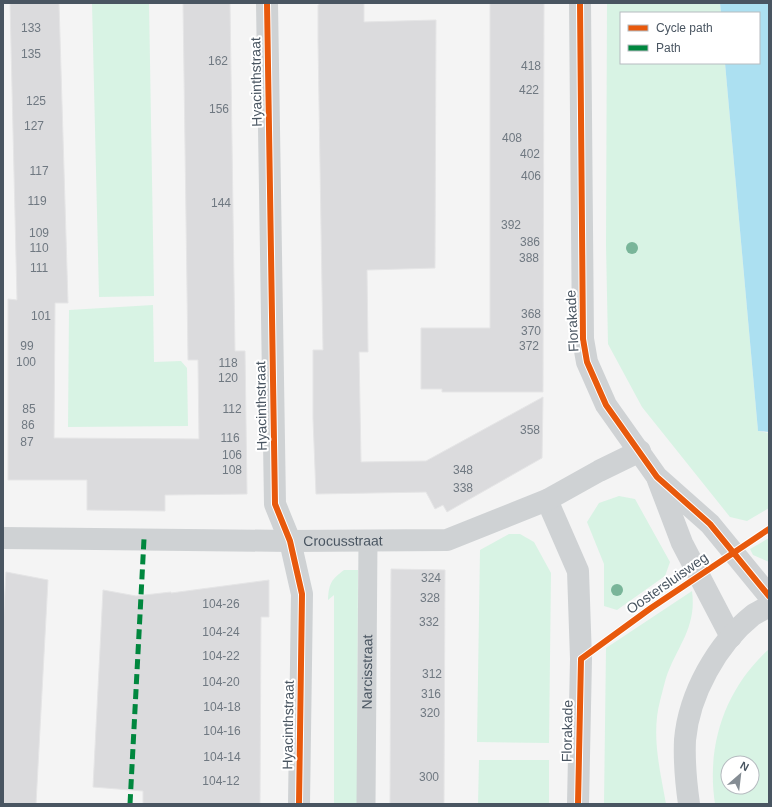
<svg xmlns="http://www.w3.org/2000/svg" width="772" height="807" viewBox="0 0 772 807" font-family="Helvetica,sans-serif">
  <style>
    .green { fill: #d8f3e4; fill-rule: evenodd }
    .water { fill: #ace0f1 }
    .building { fill: #dbdbdd; stroke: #e5e5e6 }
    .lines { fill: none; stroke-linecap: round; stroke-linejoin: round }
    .service { stroke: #cfd2d4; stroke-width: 19 }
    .minor { stroke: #cfd2d4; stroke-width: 22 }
    .tertiary { stroke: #cfd2d4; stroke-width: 22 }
    .quiet { stroke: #00873e; stroke-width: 5; stroke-dasharray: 10 5; stroke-linecap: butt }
    .cycleway-casing { stroke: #fff; stroke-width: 8 }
    .cycleway { stroke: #e8590c; stroke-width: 6 }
    .tree { fill: #79b599 }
    .labels { text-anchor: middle; stroke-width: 4; stroke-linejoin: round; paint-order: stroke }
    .number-label { font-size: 12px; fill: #6f7881 }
    .street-label { font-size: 14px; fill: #495561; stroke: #fff }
  </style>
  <rect width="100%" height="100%" fill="#f4f4f4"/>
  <path class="green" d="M92,3H149L154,296L99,297Z
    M607,3H720L721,13H621V63H725L758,431L769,433V508L747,521L730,517L642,407L608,344L606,245Z
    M153,305L154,362L181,361L187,368L188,426L68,427L69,310Z
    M619,496L635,499L670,562L665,576L617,610L604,606V564L587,522L599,503Z
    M509,534H520L534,542L551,573L549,743L477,742L480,550Z
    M769,538V562L753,555L750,549Z
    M344,570H358L357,804H334V595L328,600C329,583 331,580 344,570Z
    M692,591C697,628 677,646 666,678C664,685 662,693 660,701C651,735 660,770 666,804H604L606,648Z
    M769,649V804H715C706,745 725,689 769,649ZM728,763H752V787H728Z
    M479,760H549V804H478Z"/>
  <path class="water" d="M720,3H769V432L758,431L725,63H759V13H721Z"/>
  <path class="building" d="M10,3H59L68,303H55L54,438L199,439L198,360H188L183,3H230L235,351H245L247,494L165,495V511L87,510V480H8V299L17,300Z
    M319,3H364V22L436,20L435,268L367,270L368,352H359L361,462L426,461L543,397L542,458L447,512L443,505L435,509L426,492L316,494L313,418V350H323L318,41V5H319Z
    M490,3H544L543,392H442V389H421V328H490Z
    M391,569L445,570L444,804H390Z
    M6,572L48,580L36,804H3V627Z
    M269,580V617H261L260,804H143V791L93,787L103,590L136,596L171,592V593Z"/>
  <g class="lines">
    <path class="service" id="s1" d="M366,804L368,540"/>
    <g class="minor">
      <path d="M267,3L275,504L290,541L302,594L299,804"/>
      <path d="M580,3L583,339L587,362L606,405L657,477L710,524L769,596"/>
      <path d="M658,480L682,543L731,637"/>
      <path d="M547,500L578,571L581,659L578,804"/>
      <path id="s2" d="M3,538L290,541L447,540L547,500L599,471L640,451"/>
    </g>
    <path class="tertiary" d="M689,804C686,783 684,762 685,740C689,694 717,644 753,615C758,612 764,609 769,606"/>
    <path class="quiet" d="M130,804L144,539"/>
    <defs>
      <path id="cycleway" d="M267,3L275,504L290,541L302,594L299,804
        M580,3L583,339L587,362L606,405L657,477L710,524L769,596
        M578,804L581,659L651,608L769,529"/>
    </defs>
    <use href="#cycleway" class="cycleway-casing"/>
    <use href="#cycleway" class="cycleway"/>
  </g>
  <g class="tree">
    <circle cx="632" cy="248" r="6"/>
    <circle cx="617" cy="590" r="6"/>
  </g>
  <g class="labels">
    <g class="number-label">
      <text x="31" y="32">133</text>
      <text x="31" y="58">135</text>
      <text x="218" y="65">162</text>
      <text x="531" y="70">418</text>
      <text x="529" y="94">422</text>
      <text x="36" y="105">125</text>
      <text x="219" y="113">156</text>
      <text x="34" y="130">127</text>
      <text x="512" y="142">408</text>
      <text x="530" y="158">402</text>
      <text x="39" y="175">117</text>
      <text x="531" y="180">406</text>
      <text x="37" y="205">119</text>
      <text x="221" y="207">144</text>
      <text x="511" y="229">392</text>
      <text x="39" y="237">109</text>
      <text x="530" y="246">386</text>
      <text x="39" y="252">110</text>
      <text x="529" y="262">388</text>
      <text x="39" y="272">111</text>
      <text x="531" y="318">368</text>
      <text x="41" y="320">101</text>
      <text x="531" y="335">370</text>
      <text x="27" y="350">99</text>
      <text x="529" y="350">372</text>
      <text x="26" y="366">100</text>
      <text x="228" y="367">118</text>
      <text x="228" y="382">120</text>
      <text x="29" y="413">85</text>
      <text x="232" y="413">112</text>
      <text x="28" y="429">86</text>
      <text x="530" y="434">358</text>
      <text x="230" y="442">116</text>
      <text x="27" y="446">87</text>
      <text x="232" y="459">106</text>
      <text x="232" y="474">108</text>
      <text x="463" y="474">348</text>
      <text x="463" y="492">338</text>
      <text x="431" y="582">324</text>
      <text x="430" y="602">328</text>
      <text x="221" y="608">104-26</text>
      <text x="429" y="626">332</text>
      <text x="221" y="636">104-24</text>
      <text x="221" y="660">104-22</text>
      <text x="432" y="678">312</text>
      <text x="221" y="686">104-20</text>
      <text x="431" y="698">316</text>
      <text x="222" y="711">104-18</text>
      <text x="430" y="717">320</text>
      <text x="222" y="735">104-16</text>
      <text x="222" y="761">104-14</text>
      <text x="429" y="781">300</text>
      <text x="221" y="785">104-12</text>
    </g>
    <g class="street-label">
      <text transform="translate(256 82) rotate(-91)" y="5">Hyacinthstraat</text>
      <text transform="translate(572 321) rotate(-93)" y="5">Florakade</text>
      <text transform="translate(261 406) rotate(-91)" y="5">Hyacinthstraat</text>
      <text dy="5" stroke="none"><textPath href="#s2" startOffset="340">Crocusstraat</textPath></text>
      <text transform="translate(667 583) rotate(-35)" y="5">Oostersluisweg</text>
      <text dy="5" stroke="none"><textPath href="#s1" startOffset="132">Narcisstraat</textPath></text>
      <text transform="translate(288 725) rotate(-89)" y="5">Hyacinthstraat</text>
      <text transform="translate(567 731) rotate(-89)" y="5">Florakade</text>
    </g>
  </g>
  <rect width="772" height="807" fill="none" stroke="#495561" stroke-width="8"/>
  <rect x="620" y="12" width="140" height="52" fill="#ffffff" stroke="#b6bbc0"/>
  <rect x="628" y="25" width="20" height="6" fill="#e8590c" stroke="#b6bbc0"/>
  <text x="656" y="32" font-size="12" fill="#495561">Cycle path</text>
  <rect x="628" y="45" width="20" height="6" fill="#00873e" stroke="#b6bbc0"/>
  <text x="656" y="52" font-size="12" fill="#495561">Path</text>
  <g transform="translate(740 775) rotate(28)"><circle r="19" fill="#ffffff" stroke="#b6bbc0"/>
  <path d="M0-3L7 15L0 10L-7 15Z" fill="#858d94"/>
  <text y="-6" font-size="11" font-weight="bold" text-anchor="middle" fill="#495561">N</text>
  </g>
</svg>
